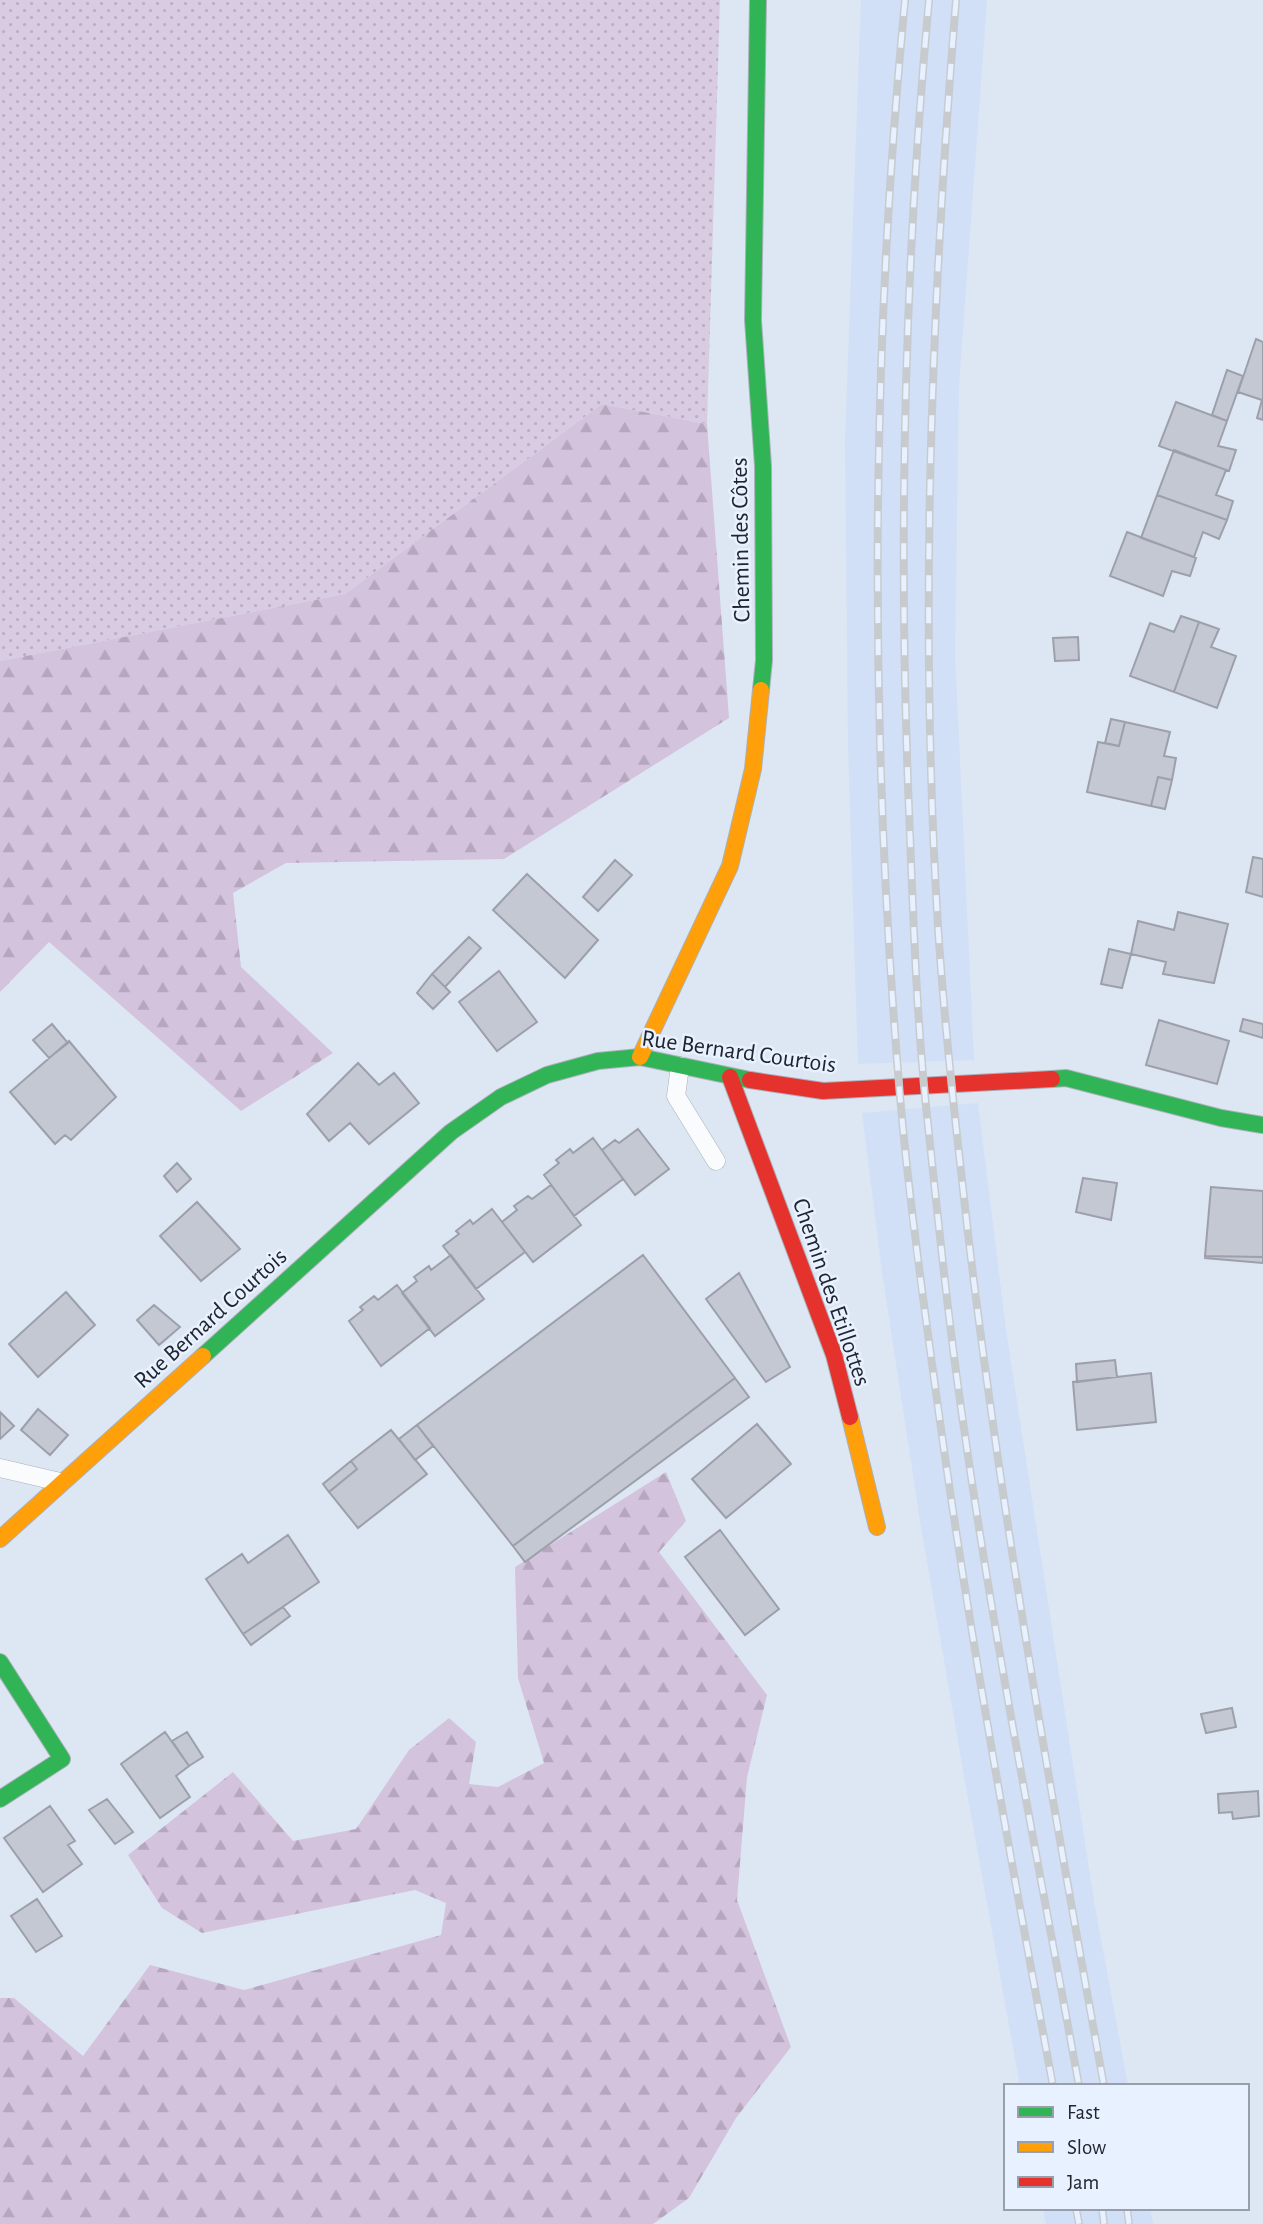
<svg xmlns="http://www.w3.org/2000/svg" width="1263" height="2224" viewBox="0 0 1263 2224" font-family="'Alegreya Sans',sans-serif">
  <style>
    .built { fill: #d1e0f6 }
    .grass { fill: url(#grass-dots) }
    .forest { fill: url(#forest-firs) }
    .building { fill: #c4c8d2; stroke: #9da0aa; stroke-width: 2 }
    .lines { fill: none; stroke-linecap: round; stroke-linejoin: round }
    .lane-casing { stroke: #aab1bb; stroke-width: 19 }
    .fast-casing { stroke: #aab1bb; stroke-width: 18 }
    .slow-casing { stroke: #aab1bb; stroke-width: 18 }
    .jam-casing { stroke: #aab1bb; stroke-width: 18 }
    .lane { stroke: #fafbfd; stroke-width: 18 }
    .fast { stroke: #30b455; stroke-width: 16 }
    .slow { stroke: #ff9f0a; stroke-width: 16 }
    .jam { stroke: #e5322d; stroke-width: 16 }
    .rail-casing { stroke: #c8cbce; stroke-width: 8 }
    .rail { stroke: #e8f1ff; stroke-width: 5; stroke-dasharray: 16; stroke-linecap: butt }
    .labels { text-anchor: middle; stroke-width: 5; stroke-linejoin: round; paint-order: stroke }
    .street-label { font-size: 24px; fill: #20252e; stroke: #e8f1ff }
  </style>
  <defs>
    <pattern id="grass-dots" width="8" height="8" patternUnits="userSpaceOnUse" patternTransform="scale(1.75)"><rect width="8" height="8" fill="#d9cce2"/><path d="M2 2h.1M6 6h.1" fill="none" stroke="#baafc2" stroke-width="1.8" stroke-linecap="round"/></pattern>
    <pattern id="forest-firs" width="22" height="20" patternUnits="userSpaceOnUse" patternTransform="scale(1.75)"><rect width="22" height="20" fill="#d4c3dd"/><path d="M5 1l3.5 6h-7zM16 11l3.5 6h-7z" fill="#b6a7be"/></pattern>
  </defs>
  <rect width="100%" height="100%" fill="#dde6f3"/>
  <path class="built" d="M861,0H987L959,385L955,654L974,1060L858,1064L848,745L845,441Z
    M978,1103L1006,1330L1094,1901L1128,2086H1020L964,1776L921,1527L882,1272L862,1113Z
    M1043,2208H1150L1153,2224H1046Z"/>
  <path class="grass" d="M0,0H720L707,424L602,404L345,594L0,661Z"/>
  <path class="forest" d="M602,404L707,424L729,718L504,859L286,863L233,893L241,967L333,1053L241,1111L49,942L0,992V661L345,594Z
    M666,1472L686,1521L659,1552L767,1695L747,1777L737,1900L791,2047L736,2118L689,2198L653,2224H0V1998H14L83,2056L150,1965L244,1990L441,1935L446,1903L415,1890L202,1933L162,1908L128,1855L233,1772L293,1841L356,1829L409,1750L449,1718L476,1742L469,1784L498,1787L544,1763L518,1678L515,1567Z"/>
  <path class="building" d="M1256,339L1263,342V420L1257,418L1262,400L1238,392Z
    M1227,370L1243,376L1227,421L1212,415Z
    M1176,402L1227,421L1218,446L1236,450L1229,471L1159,446Z
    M1174,450L1226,470L1216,495L1233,501L1227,520L1157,495Z
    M1157,495L1227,520L1219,539L1203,532L1194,557L1141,538Z
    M1127,532L1196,558L1190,576L1172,571L1163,596L1110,576Z
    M1181,616L1199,622L1174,692L1130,676L1150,623L1174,632Z
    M1199,622L1219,629L1211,647L1236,656L1217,708L1174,692Z
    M1078,637L1079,660L1055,661L1053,638Z
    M1111,719L1125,722L1119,746L1105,743Z
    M1125,722L1170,732L1164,756L1176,758L1172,780L1158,777L1151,806L1087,792L1098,742L1119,746Z
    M1158,777L1172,780L1165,809L1151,806Z
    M1253,857L1263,859V897L1246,892Z
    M615,860L632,875L598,911L583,897Z
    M527,874L598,940L565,978L493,910Z
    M1178,912L1228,924L1214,983L1163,974L1166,962L1131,954L1138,921L1174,930Z
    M469,937L481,948L445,987L432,974Z
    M1109,949L1131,954L1122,988L1101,984Z
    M499,971L537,1022L497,1051L459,1002Z
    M432,974L450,992L433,1009L417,993Z
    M1243,1019L1263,1024V1038L1240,1031Z
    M1159,1020L1229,1041L1217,1084L1146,1065Z
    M52,1024L68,1043L49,1058L33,1040Z
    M69,1041L116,1097L71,1140L65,1135L55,1144L10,1092Z
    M358,1063L379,1085L394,1073L419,1103L369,1144L350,1123L329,1141L307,1114Z
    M638,1129L669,1169L635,1195L602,1150L615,1140L619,1143Z
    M593,1138L623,1179L574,1216L544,1175L559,1163L556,1160L570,1149L573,1153Z
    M177,1163L191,1179L177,1192L164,1176Z
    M1083,1178L1117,1183L1111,1220L1076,1212Z
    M551,1185L581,1225L533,1262L502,1222L517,1210L514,1206L528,1196L532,1199Z
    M1211,1187L1263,1191V1257L1205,1256Z
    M197,1202L240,1249L201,1281L160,1236Z
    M492,1209L525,1252L476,1289L443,1246L459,1234L456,1231L470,1220L473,1224Z
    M451,1255L484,1299L435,1336L402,1293L417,1281L414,1277L429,1266L431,1270Z
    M643,1255L735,1378L513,1546L417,1425Z
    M1205,1256L1263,1257V1263L1205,1258Z
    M739,1273L790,1367L766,1382L706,1299Z
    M397,1285L430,1328L381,1366L349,1321L363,1310L360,1307L374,1296L378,1300Z
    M66,1292L95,1325L38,1377L9,1344Z
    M154,1305L180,1327L159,1345L137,1320Z
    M1115,1360L1117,1377L1077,1382L1076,1364Z
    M1151,1373L1156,1422L1077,1430L1073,1382Z
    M735,1378L749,1397L525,1562L513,1546Z
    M38,1409L68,1435L50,1455L21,1430Z
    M0,1412L14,1426L0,1439Z
    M757,1424L791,1464L726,1518L692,1479Z
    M417,1425L433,1446L415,1460L399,1439Z
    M391,1430L427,1474L358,1528L329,1492L357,1469L351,1461Z
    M351,1461L357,1469L329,1492L323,1484Z
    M720,1530L779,1609L745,1635L685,1557Z
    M288,1535L319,1582L243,1634L206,1579L242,1554L248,1563Z
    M283,1607L290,1616L251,1645L243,1634Z
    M1232,1708L1236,1727L1206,1733L1201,1714Z
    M165,1732L189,1766L176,1776L190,1797L160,1818L121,1764Z
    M187,1732L203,1757L189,1766L172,1741Z
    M1258,1791L1259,1816L1233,1819L1232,1812L1219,1813L1218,1794Z
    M107,1799L133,1832L115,1844L89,1810Z
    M50,1806L75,1841L68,1845L82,1864L43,1892L4,1838Z
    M37,1899L62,1936L36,1952L11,1916Z"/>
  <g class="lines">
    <defs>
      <path id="lane" d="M680,1066L676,1096L716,1161
        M0,1468L60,1482"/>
      <path id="fast" d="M758,0L753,320L763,466L764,660L761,690
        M1052,1079L1066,1078L1221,1118L1263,1125
        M203,1356L451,1132L501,1097L547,1075L598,1061L640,1057L750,1080
        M0,1662L62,1759L0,1799"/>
      <path id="slow" d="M640,1057L730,866L753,769L761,690
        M850,1417L877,1527
        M0,1539L203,1356"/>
      <path id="jam" d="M730,1077L834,1355L850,1417
        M750,1080L823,1091L1052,1079"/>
    </defs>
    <use href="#lane" class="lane-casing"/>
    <use href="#fast" class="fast-casing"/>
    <use href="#slow" class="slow-casing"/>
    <use href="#jam" class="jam-casing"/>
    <use href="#lane" class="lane"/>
    <use href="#fast" class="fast"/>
    <use href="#slow" class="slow"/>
    <use href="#jam" class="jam"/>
    <defs>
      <path id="rail" d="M905,0C870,364 869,732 900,1096C908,1190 921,1285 934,1378C966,1616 1009,1851 1053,2086
        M929,0C904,270 898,541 909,811C913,910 916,1009 926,1106C938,1218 949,1330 966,1442C997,1657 1040,1871 1079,2086
        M956,0C931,309 919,618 938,927C945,1033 957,1137 969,1242C1003,1525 1053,1806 1104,2086
        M1076,2208L1079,2224
        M1102,2208L1104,2224
        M1127,2208L1129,2224"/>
    </defs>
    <use href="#rail" class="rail-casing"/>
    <use href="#rail" class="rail"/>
  </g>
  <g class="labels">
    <g class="street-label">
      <text transform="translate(740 540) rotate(-91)" y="8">Chemin des Côtes</text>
      <text transform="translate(739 1051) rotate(8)" y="8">Rue Bernard Courtois</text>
      <text transform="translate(832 1292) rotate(71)" y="8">Chemin des Etillottes</text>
      <text transform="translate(210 1318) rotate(-42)" y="8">Rue Bernard Courtois</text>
    </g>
  </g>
  <rect x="1004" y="2084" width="245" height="126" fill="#e8f1ff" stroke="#989fab" stroke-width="2"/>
  <rect x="1018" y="2107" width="35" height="10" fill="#30b455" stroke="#989fab" stroke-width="2"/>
  <text x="1067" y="2119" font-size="21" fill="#20252e">Fast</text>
  <rect x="1018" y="2142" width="35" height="10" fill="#ff9f0a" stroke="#989fab" stroke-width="2"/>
  <text x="1067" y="2154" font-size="21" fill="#20252e">Slow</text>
  <rect x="1018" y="2177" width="35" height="10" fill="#e5322d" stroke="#989fab" stroke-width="2"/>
  <text x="1067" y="2189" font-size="21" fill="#20252e">Jam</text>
</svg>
